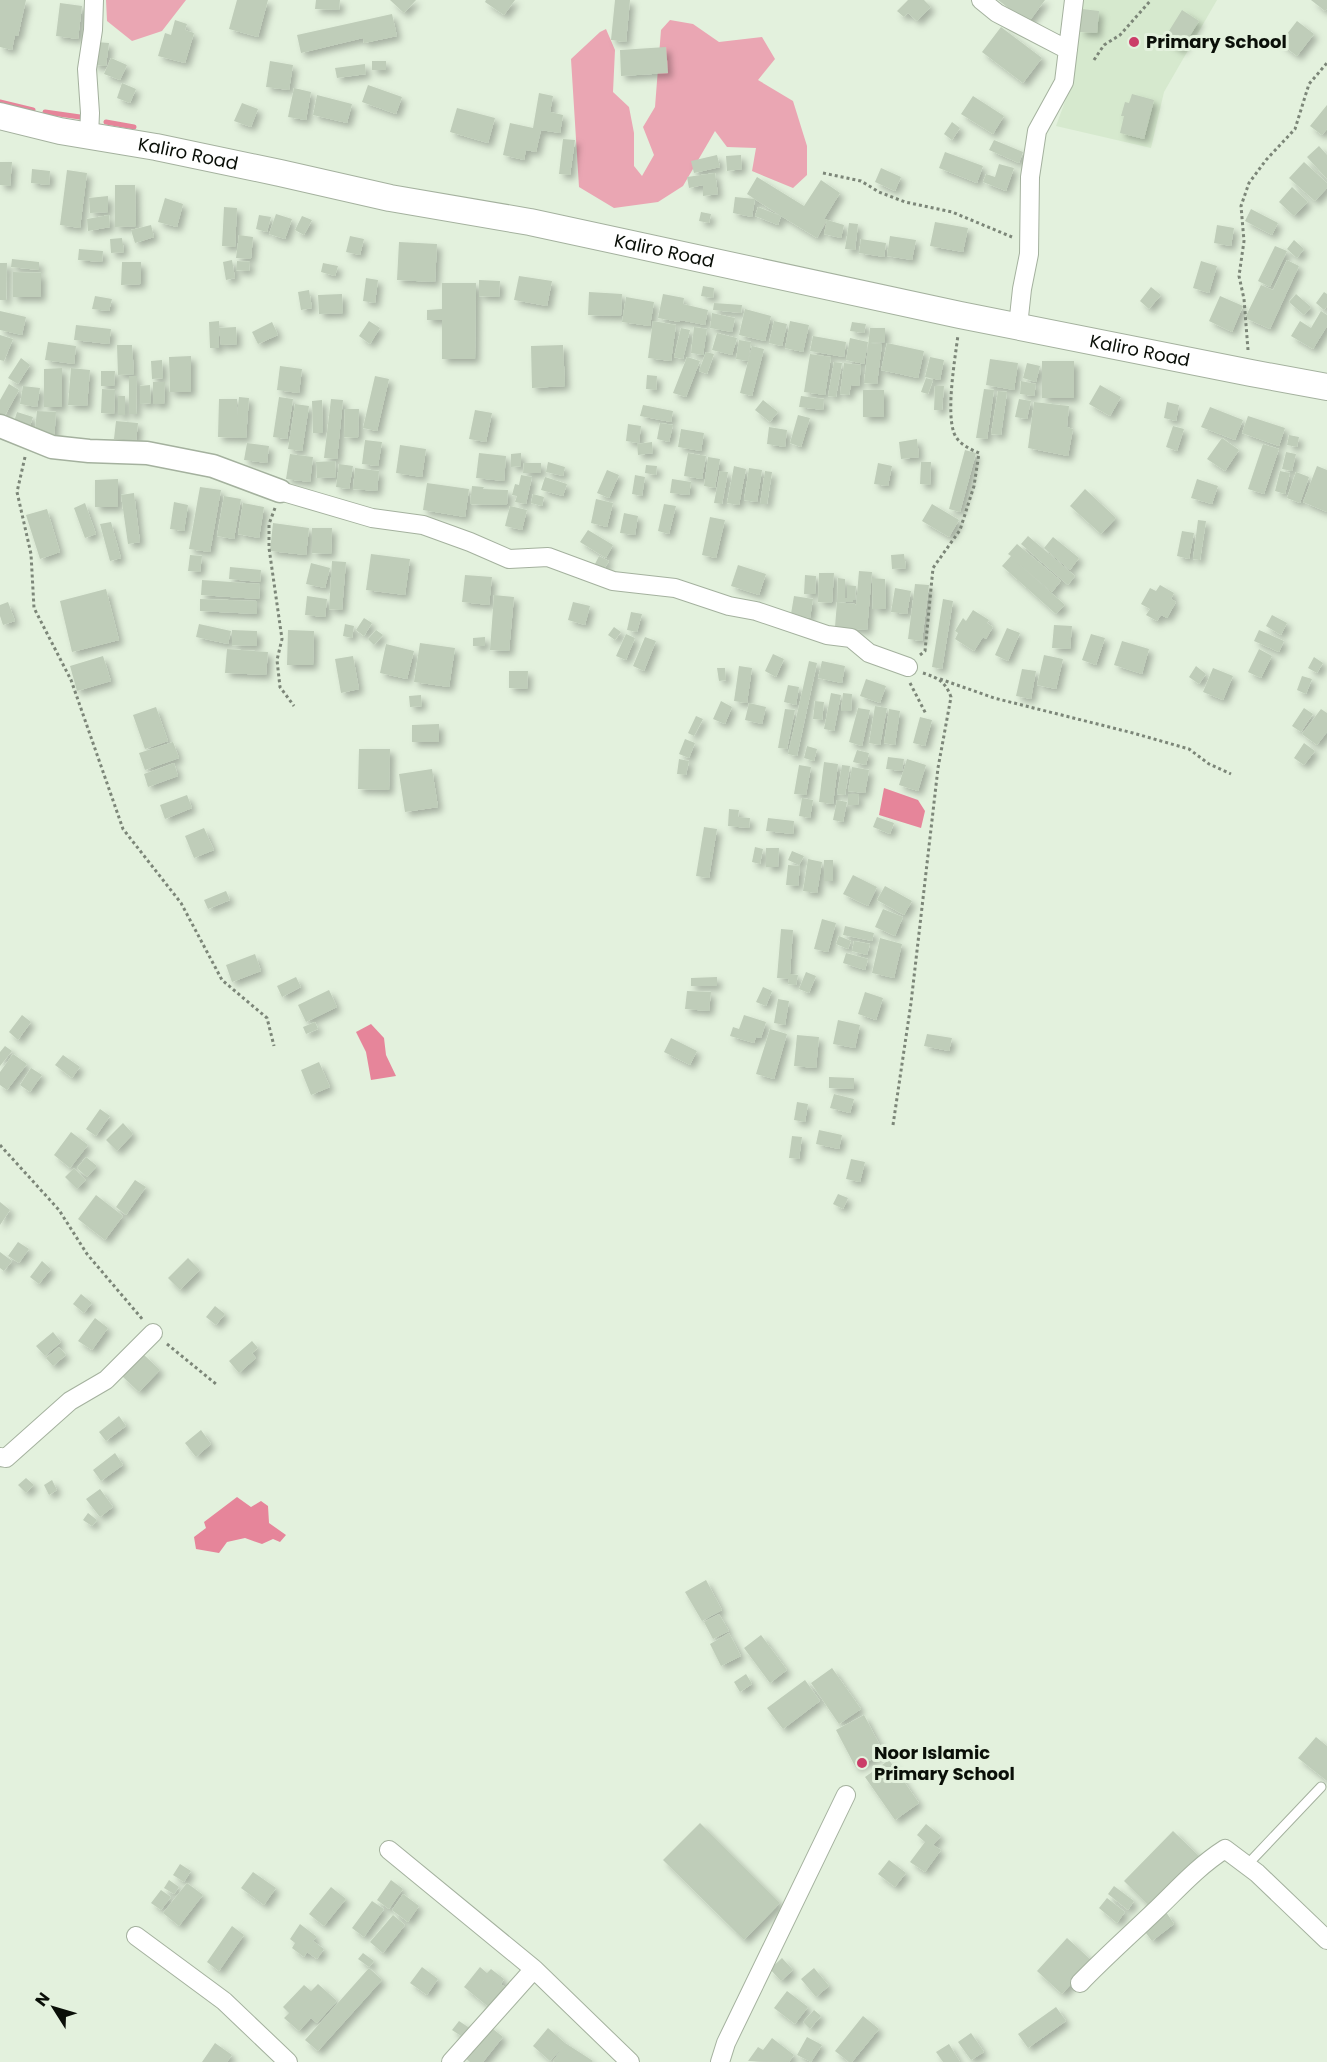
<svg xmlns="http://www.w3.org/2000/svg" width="1327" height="2062" viewBox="0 0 1327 2062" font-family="Poppins,sans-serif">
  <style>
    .built { fill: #d6e9ce }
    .green { fill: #eaa6b3 }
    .water { fill: #e6859a }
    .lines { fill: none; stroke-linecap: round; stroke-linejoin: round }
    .stream { stroke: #e6859a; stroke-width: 5 }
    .building { fill: #bfcdb9; filter: url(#shadow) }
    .service-casing { stroke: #a4b19e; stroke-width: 11 }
    .minor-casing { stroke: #a4b19e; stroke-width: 20 }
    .tertiary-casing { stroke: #a4b19e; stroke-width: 25 }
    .secondary-casing { stroke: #a4b19e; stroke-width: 28 }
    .path { stroke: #7c8678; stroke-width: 3; stroke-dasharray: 3 3; stroke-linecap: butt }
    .service { stroke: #fff; stroke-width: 9 }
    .minor { stroke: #fff; stroke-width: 18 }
    .tertiary { stroke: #fff; stroke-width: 22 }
    .secondary { stroke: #fff; stroke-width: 26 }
    .poi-dot { fill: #cb3d68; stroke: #e3f1dd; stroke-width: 2 }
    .labels { text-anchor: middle; stroke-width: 6; stroke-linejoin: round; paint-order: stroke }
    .poi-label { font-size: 18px; font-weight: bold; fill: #0a0f08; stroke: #e3f1dd; text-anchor: start }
    .street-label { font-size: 18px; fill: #0a0f08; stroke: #e3f1dd }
  </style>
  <defs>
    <filter id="shadow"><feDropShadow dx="4.5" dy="4.5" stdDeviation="3" flood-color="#0004"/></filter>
  </defs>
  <rect width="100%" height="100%" fill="#e3f1dd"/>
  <path class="built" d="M1081,0H1217L1164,92L1151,148L1056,126L1071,85Z"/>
  <path class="green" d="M106,0H186L162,31L132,41L107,21Z
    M670,20L693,24L719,42L762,37L775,59L758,80L793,101L807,146V175L793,188L752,171L756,148L727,147L715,131L683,186L658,202L614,208L579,187L571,59L600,32L606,29L615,50L613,92L629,107L634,133V166L642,176L654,155L643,127L655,107L661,30Z"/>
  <path class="water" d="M884,788L918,800L925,811L921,828L879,815Z
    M371,1024L384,1038L386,1055L396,1076L371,1080L366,1052L356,1032Z
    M237,1497L251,1507L261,1501L268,1506L269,1523L286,1535L280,1542L273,1539L262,1544L245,1538L227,1542L219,1553L196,1549L194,1537L206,1528L204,1522Z"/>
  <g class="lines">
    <path class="stream" d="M0,102L33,110
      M45,112L87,118
      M106,122L134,127"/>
  </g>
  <path class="building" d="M0,0H26L18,36L15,35L12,50L0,47Z
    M237,0H268L258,37L229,29Z
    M316,0H340L339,10L315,9Z
    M390,0H416L404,13Z
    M486,0H515L504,15L485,2Z
    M615,0H630L626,42L611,40Z
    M908,0H924L931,7L917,21L908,13L904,17L897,11Z
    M998,0H1045L1028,23Z
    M1311,0H1327V9L1325,11Z
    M60,3L82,6L78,39L56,36Z
    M1082,9L1099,11L1097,33L1080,32Z
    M1182,10L1199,21L1181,50L1164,39Z
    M392,14L397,36L364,43L363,38L301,53L297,35Z
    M175,20L187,24L185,30L194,33L185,63L158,56L165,33L171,35Z
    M1297,21L1314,34L1297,56L1280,43Z
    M1001,27L1042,58L1023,83L982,52Z
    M96,42L109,43L106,66L93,65Z
    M666,47L668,73L621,76L620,50Z
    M111,58L127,65L120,80L104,74Z
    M270,61L293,65L289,90L266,87Z
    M372,61H386V70H372Z
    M365,64L366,74L337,78L335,68Z
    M122,83L136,89L130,103L117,98Z
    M368,85L402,97L396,114L362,102Z
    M294,88L311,92L306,120L288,117Z
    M539,93L553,96L550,112L563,115L560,133L541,130L536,152L526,150L524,160L503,155L510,123L533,128Z
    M1132,94L1154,100L1144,139L1120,133L1124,116H1121L1125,102L1129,103Z
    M317,95L352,104L347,123L313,115Z
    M973,96L1004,116L993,134L961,114Z
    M242,103L258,109L251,127L234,121Z
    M1327,105V129L1322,135L1310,126Z
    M457,108L495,118L488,143L450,132Z
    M952,122L960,128L952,140L944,134Z
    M563,139L575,140L570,175L559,174Z
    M994,140L1023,152L1019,163L989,150Z
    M1319,146L1327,155V179L1307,157Z
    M945,152L983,166L977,183L939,168Z
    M717,155L720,167L694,173L691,161Z
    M741,155L742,169L727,171L726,156Z
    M0,162H12L10,186L0,185Z
    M1304,162L1327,183V188L1315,201L1289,178Z
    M999,164L1014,168L1006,191L983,182L986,174L995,177Z
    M881,168L901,177L895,191L875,182Z
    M32,169L50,171L49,185L31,183Z
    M67,170L87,173L80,228L60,225Z
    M715,173L718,194L703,196V185L689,188L687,177Z
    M757,177L804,206L821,180L840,193L824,219L844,225L841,238L824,234L827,220L817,238L781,216L778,225L755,216L758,207L781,216L747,194Z
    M115,185H135L136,226L115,227Z
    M1292,187L1308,202L1294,216L1279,202Z
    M108,196V212L90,213L89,198Z
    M735,197L755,199L752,217L733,213Z
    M165,198L183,204L177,227L158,222Z
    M224,207L237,208L235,247L222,246Z
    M1251,209L1278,223L1272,235L1245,221Z
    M701,212L711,214L709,223L699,221Z
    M276,214L292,219L285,239L269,234Z
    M109,215L110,227L88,231L87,219Z
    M259,215L271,217L267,232L256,229Z
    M302,216L312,220L304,235L295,230Z
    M935,222L968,228L963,252L930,246Z
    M849,223L858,224L855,250L845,249Z
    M151,225L154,237L135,243L131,230Z
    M1217,225L1234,228L1231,246L1214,243Z
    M239,235L253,237L251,259L236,258Z
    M350,236L364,239L360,255L346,252Z
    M890,236L916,240L912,260L887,256Z
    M122,238L124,252L111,253L110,239Z
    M861,239L886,243L884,257L859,253Z
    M1294,240L1304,249L1297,258L1287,249Z
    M399,242L437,244L435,282L397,280Z
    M1275,246L1287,251L1270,287L1258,281Z
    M79,249L103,251L102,262L78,260Z
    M12,259L39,262V270L11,267Z
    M232,260L235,278L226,280L223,262Z
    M1287,260L1299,266L1270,329L1245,318L1261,285L1273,290Z
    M237,261L250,262L249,271L236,270Z
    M1201,261L1217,266L1209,293L1193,288Z
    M122,262H141V284L121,285Z
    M0,263H7L6,300H0Z
    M323,263L338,266L335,276L321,272Z
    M13,272L41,273V297H13Z
    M519,276L552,281L547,306L514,300Z
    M366,278L378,280L375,303L363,301Z
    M479,280L500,281L499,297L479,296Z
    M442,283H476L475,359H442V320H427V310L442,309Z
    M703,286L714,288L713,298L701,296Z
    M1151,287L1161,295L1149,309L1140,301Z
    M309,290L312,308L301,310L298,292Z
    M589,292L622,294L621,316L588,315Z
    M1324,292L1327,294V306L1324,310L1316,303Z
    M342,294L343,313L319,314L318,295Z
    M663,294L684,298L683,304L708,310L705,325L680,320L679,322L658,318Z
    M1296,294L1311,307L1304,315L1289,302Z
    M95,296L112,299L109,311L92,309Z
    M1220,296L1243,306L1232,332L1209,321Z
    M626,297L654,302L650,326L622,322Z
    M714,303L742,305L741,313L713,310Z
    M745,309L771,316L765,341L739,335Z
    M0,311L26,317L22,335L0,330Z
    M1321,311L1327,315V326L1313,349L1291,336L1300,321L1311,328Z
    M712,313L735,318L732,332L710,328Z
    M219,321V348H210L209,322Z
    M369,321L380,328L370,344L359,336Z
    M653,321L676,325L671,361L648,358Z
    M774,321L787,324L782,346L769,343Z
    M790,321L809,325L803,352L785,348Z
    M272,322L278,335L258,344L252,332Z
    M852,322L866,324L864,333L850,331Z
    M76,325L111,329L109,344L74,340Z
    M236,327L237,344L221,345L219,328Z
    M694,327L707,329L703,355L691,353Z
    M681,328L690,330L683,359L674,357Z
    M870,328H885V342L870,343L882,344L877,384L864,383Z
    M717,333L737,338L732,355L712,350Z
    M0,335L13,339L4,361L0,360Z
    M813,336L846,342L844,357L810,351Z
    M850,338L868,342L864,364L846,360Z
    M739,340L751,342L748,361L736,359Z
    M48,342L76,346L74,364L45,360Z
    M887,343L924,351L918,378L881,370Z
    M117,345H132L134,374L118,375Z
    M563,345L565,386L532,388L531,346Z
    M752,346L764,349L752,396L740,393Z
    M706,352L714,354L707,374L699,371Z
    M810,354L831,357L825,395L804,392Z
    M191,356V392H170L169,357Z
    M687,357L700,361L686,397L673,393Z
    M930,357L944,360L940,380L925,377Z
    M21,358L30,365L18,384L8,378Z
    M990,359L1018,363L1014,390L986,385Z
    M162,360L163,378L152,379L151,361Z
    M1042,361H1074V398H1042Z
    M834,362L842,363L836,397L828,396Z
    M844,363L861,365L859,386L851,385L849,395L840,394Z
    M1027,363L1040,366L1036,382L1023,378Z
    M280,366L302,369L299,393L277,390Z
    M62,368V407H44V369Z
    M71,368L90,370L87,406L68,405Z
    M101,371H115L114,386H101Z
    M647,375L657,376L656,390L646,389Z
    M129,376H137L136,414H129Z
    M375,376L389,379L377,431L363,428Z
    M926,378L933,380L928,394L921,392Z
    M1021,381L1036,384L1034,396L1020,394Z
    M153,382H165L164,404H153Z
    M9,384L19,390L4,417L0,415V400Z
    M150,385L151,403L140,404V386Z
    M1100,385L1121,397L1110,416L1089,404Z
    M23,386L40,388L37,407L20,404Z
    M935,386H944L942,410H934Z
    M102,389L115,390L114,414L101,413Z
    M984,389L994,390L987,439L976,438Z
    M863,390H884V417H863Z
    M998,391L1007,392L1001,435L991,434Z
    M118,396H125V415H118Z
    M801,396L824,399L823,410L799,407Z
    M239,397L249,398L246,438L218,437L219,399H237V416Z
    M279,397L293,399L287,439L273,437Z
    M331,399L343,400L337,459L324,458Z
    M1019,399L1031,401L1027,419L1015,417Z
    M322,400L323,433H313L312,401Z
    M763,400L778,412L770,422L755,410Z
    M1034,402L1069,406L1067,427L1073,429L1068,456L1028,448Z
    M1167,402L1179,405L1176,421L1164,418Z
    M295,404L309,406L302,451L288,449Z
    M643,405L673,411L671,422L640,416Z
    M1210,407L1243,420L1235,440L1201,427Z
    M345,409H359L358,438L344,437Z
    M475,410L492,413L486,442L469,439Z
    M37,411L56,412L54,441L34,439Z
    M17,412L33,417L28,432L12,428Z
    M798,415L810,418L801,447L790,443Z
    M1248,416L1285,428L1279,446L1242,433Z
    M116,421L138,423L136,441L114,439Z
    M660,423L673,425L669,442L657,439Z
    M628,424L641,426L639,443L626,441Z
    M1173,426L1184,429L1177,451L1166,447Z
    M769,427L787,430L785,447L767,444Z
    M681,429L704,433L701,451L678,447Z
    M1289,435L1299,437L1297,447L1287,445Z
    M1222,438L1239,450L1225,471L1207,459Z
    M917,439L919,457L901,459L899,442Z
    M365,440L382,442L378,466L362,464Z
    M652,442L653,453L638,455L637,444Z
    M247,443L269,446L267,463L244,460Z
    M1263,444L1279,449L1264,494L1248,489Z
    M400,445L426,449L422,477L396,473Z
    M965,450L976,453L960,512L949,509Z
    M1286,452L1296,454L1292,471L1282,469Z
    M479,453L506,456L504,481L476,478Z
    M521,453V466L511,467V454Z
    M688,453L706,456L702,479L684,476Z
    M290,454L313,457L310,482L286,479Z
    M708,457L720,459L715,488L704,486Z
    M335,461L336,477L317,478L316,462Z
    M548,462L565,467L563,476L546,472Z
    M921,462H931L930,485L920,484Z
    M524,463H541V473H523Z
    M878,463L892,466L888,486L874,484Z
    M339,464L353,466L349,489L336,487Z
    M646,465L657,466L656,475L645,473Z
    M734,466L746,469L739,505L727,503Z
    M1317,466L1327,470V512L1303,502Z
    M355,468L379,471L377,491L353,489Z
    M749,468L762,470L757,502L744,500Z
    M607,470L619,475L609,498L597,493Z
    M720,471L728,472L722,504L714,503Z
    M765,471L772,472L767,504H760Z
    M1280,471L1290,473L1285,494L1275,491Z
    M1296,472L1309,477L1300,503L1287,498Z
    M521,475L532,477L526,504L515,502L517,496L512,495L515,484L519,485Z
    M635,475L645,477L642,496L632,494Z
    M545,477L567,484L563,496L541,490Z
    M118,479V507H95V480Z
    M672,479L691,482L689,495L670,493Z
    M1197,479L1218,486L1212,504L1191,498Z
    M427,483L469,489L465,517L423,510Z
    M472,486L484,487L483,489L508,490L507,505L470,504Z
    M200,487L221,490L210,552L189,549Z
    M1085,489L1116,518L1101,534L1070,506Z
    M134,493L140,542L128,544L121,495Z
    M533,494L544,497L542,506L531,503Z
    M224,496L241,499L234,539L217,536Z
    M596,499L613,503L607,527L591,523Z
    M174,502L188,505L184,531L170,529Z
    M85,503L96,534L85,538L74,508Z
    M243,503L264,507L259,538L238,534Z
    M664,504L676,506L669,534L658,531Z
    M932,504L959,520L949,537L922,521Z
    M510,506L527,510L522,530L505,526Z
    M47,509L60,552L40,559L26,515Z
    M624,513L638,516L635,535L620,533Z
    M710,517L725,520L716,558L702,555Z
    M1198,520L1206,521L1200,560L1193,559Z
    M111,522L121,558L110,561L100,524Z
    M273,523L309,528L306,555L270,551Z
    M312,528H332L331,554L312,553Z
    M588,530L613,545L606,558L580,542Z
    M1182,531L1194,533L1189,559L1177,556Z
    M1028,536L1075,576L1068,585L1021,544Z
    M1053,537L1079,558L1070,570L1044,548Z
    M1017,544L1061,581L1052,592L1014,560L1065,605L1056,614L1002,566L1011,556L1008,554Z
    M371,554L410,559L405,595L366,590Z
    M904,554L906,568L892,569L891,555Z
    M190,555L202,556L200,572L188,571Z
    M599,556L609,561L604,569L595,564Z
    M332,561L346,562L342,610L329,609Z
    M311,563L330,568L325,588L306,584Z
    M738,565L766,574L759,595L731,586Z
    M230,567L261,570L260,582L229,579Z
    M859,571L872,572L867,630L835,627L837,602L855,604L856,606Z
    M819,573H834L832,603L818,602Z
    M465,575L492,577L489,605L462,602Z
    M805,575L816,576L815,594H804Z
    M838,578L845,579V598H847V585L856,586L855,600H853V602H837Z
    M872,578L885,579L886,609H873Z
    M202,580L260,584L259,599L201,595Z
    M915,584L929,585L922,641L908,639Z
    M1160,585L1174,593L1171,599L1176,602L1167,618L1161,615L1157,621L1146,615L1150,609L1141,604L1150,588L1156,591Z
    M895,588L911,591L907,614L891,612Z
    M106,589L119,640L72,652L60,601Z
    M494,595L514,597L509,651L490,650Z
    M307,596L327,599L325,617L305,615Z
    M794,596L813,599L810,618L791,614Z
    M200,599L257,601V614L200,611Z
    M943,599L953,601L942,669L932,667Z
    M8,602L15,621L3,625L0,616V605Z
    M573,602L590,606L585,625L568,620Z
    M973,610L989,620L987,623L993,627L986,639L983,637L974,651L955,639L958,633L955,631L963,618L966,621Z
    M631,612L642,614L637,632L627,630Z
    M1272,615L1287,623L1281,635L1266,626Z
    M364,618L372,623L364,636L356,630Z
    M199,624L231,631L228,644L196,637Z
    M345,624L354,626L352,638L343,636Z
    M1054,625L1072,626L1070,649L1052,648Z
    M614,627L621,632L615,640L608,635Z
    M1007,628L1020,633L1008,661L995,655Z
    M232,630L257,631V646L232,645Z
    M288,630L314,631L313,665H287Z
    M376,630L383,635L374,645L368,639Z
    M1259,630L1284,641L1279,652L1254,641Z
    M626,634L635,638L626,660L616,656Z
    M1091,634L1105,638L1096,665L1082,660Z
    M485,637V646H473V638Z
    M645,637L656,641L644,671L633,666Z
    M1122,641L1149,649L1142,674L1114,665Z
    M420,643L455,648L449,687L414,682Z
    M386,644L414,651L407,679L380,673Z
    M227,649L268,652L266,675L225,673Z
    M1259,649L1272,656L1261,678L1248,672Z
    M773,654L784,659L776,677L765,671Z
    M1044,655L1063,659L1056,689L1037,685Z
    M103,656L111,681L77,691L70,666Z
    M353,656L359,689L341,693L335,659Z
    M1314,657L1323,663L1317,673L1308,668Z
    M809,661L817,663L797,756L788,754Z
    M822,661L845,666L842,683L818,678Z
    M739,666L752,668L747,703L734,701Z
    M1196,666L1206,674L1199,684L1189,677Z
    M717,668H725L726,680L719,681Z
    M1213,668L1233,676L1223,700L1203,692Z
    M1022,669L1036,671L1031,699L1016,696Z
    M509,671H528L527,689L509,688Z
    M1302,676L1312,679L1306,694L1297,690Z
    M866,679L886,686L880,703L860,696Z
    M788,685L799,687L796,705L784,702Z
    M831,693L841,695L834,731L824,729Z
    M843,693L852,694L851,711H841Z
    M421,695L422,706L410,707L409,696Z
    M721,701L732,707L725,724L713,719Z
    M815,701L824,702L822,720L813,719Z
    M749,703L766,707L762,724L745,720Z
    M875,706L887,708L880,745L869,743Z
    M156,707L168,741L145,749L133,715Z
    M858,708L870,710L862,746L849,742Z
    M1304,708L1313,714L1301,732L1292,726Z
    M785,709L795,710L787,749L778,748Z
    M889,709L900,711L895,745L884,743Z
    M1321,709L1327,713V732L1317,745L1302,734Z
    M696,716L703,719L694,736L688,733Z
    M920,717L932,720L925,746L913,743Z
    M439,724V742H412V725Z
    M685,739L695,743L689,758L679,754Z
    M173,742L179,758L145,770L139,753Z
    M1304,743L1315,751L1304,765L1294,758Z
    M807,746L817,749L814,761L804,758Z
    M359,749H390L389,790L358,789Z
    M857,750L869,753L866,765L853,762Z
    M888,757L904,759L902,771L886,769Z
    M679,759L689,761L686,775L677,774Z
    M907,759L926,765L918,791L899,785Z
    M824,762L838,764L833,804L819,802Z
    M174,763L178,776L148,787L144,774Z
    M799,765L811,767L806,795L794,794Z
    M842,765L850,766L845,795L837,794Z
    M852,767L869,770L865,793L848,791Z
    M432,769L438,807L405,812L399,774Z
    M848,794H859L858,805H848Z
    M187,795L192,808L165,819L160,805Z
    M802,798L813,800L810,818L799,816Z
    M837,800L847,802L843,822L833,820Z
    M729,809L739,810L738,817L750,818L749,828L728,826Z
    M877,817L894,823L890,834L873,827Z
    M768,818L794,821L793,834L766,831Z
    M704,827L717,829L709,878L696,876Z
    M204,828L214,850L194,858L185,836Z
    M755,847L763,849L760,864L752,862Z
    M766,848H779L778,867H766Z
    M792,851L804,856L799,865L788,860Z
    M808,859L822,862L817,893L803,891Z
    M824,860H833V881H824Z
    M788,865L800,866L798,886L786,885Z
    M853,875L877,887L868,906L843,894Z
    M885,886L912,901L904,915L877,900Z
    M226,891L230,900L208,909L204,900Z
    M883,909L903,917L895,936L875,927Z
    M822,919L836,923L828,952L814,949Z
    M845,926L874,933L872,941L843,935Z
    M781,929L793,930L790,974L798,975L796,985L788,984L789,979L777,978Z
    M839,936L851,941L848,949L836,944Z
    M880,938L902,944L894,978L872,973Z
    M854,941L870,944L867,955L852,951Z
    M846,953L868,959L865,970L843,963Z
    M255,954L261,971L232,982L226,965Z
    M806,972L816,976L809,993L799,989Z
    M296,977L301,987L282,997L277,986Z
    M717,977V986H691V978Z
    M763,987L772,991L766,1006L756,1002Z
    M329,990L337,1007L306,1022L298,1005Z
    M687,991L711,992L709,1011L685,1009Z
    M865,992L883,998L876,1020L858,1014Z
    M778,999L789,1001L785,1025L774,1023Z
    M22,1015L31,1022L18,1040L9,1032Z
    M744,1015L766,1022L761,1038L756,1037L754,1043L730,1036L733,1027L739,1029Z
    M838,1020L860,1025L855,1048L833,1044Z
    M315,1022L318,1029L306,1034L303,1027Z
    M770,1029L787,1034L774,1079L756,1074Z
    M927,1034L952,1038L949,1051L924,1046Z
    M797,1035L819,1037L816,1068L794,1066Z
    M671,1038L697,1051L690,1065L664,1052Z
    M5,1046L12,1051L0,1066V1052Z
    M13,1054L27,1064L7,1090L0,1085V1072Z
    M63,1055L80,1067L72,1078L55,1065Z
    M319,1062L330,1087L311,1095L301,1070Z
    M31,1068L42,1075L30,1092L20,1085Z
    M829,1077L854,1078V1089L829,1088Z
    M834,1094L854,1099L850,1113L830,1108Z
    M797,1102L808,1104L805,1122L794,1120Z
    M100,1109L110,1116L96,1136L86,1129Z
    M123,1123L133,1134L117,1151L106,1140Z
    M819,1130L842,1135L839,1149L816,1144Z
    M71,1132L88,1145L70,1168L54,1155Z
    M792,1136L802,1137L799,1159L789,1158Z
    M86,1157L97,1166L87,1177L77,1168Z
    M851,1159L865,1162L860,1182L846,1179Z
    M74,1168L86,1180L77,1189L65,1177Z
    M135,1180L146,1187L126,1215L116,1207Z
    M838,1194L848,1198L843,1209L833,1204Z
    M96,1195L123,1216L105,1240L78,1219Z
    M0,1202L10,1210L0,1225Z
    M18,1242L29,1249L19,1263L8,1256Z
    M0,1252L12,1261L4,1271L0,1268Z
    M188,1258L200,1270L180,1290L168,1278Z
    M42,1261L51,1269L39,1284L30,1277Z
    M81,1294L92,1303L84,1313L73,1304Z
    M215,1306L225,1314L216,1325L206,1317Z
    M95,1318L108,1328L92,1350L78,1341Z
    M53,1332L61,1342L45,1356L36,1346Z
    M252,1341L258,1348L252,1353L256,1358L239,1373L229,1361Z
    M59,1347L66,1355L53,1366L46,1358Z
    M143,1354L160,1370L139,1392L122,1376Z
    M119,1416L126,1426L106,1441L99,1432Z
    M201,1430L211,1444L196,1457L185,1443Z
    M115,1453L123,1465L101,1481L93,1470Z
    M26,1478L34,1485L26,1493L18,1485Z
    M52,1480L57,1490L49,1495L44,1485Z
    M100,1489L113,1507L100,1517L86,1499Z
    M88,1513L97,1520L92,1526L83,1520Z
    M706,1580L722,1610L702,1621L685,1592Z
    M719,1614L729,1631L713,1639L704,1622Z
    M729,1633L741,1656L721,1666L710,1644Z
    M761,1635L787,1670L770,1683L744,1648Z
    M832,1668L861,1709L839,1724L811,1683Z
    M746,1674L752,1684L740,1692L734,1682Z
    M805,1680L820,1701L783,1729L767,1708Z
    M864,1715L884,1753L856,1768L836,1730Z
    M1316,1737L1327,1746V1781L1298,1758Z
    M889,1760L919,1803L895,1820L865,1777Z
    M700,1823L780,1903L744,1940L663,1860Z
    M926,1824L941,1836L933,1845L941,1850L925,1872L910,1862L925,1842L917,1835Z
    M1173,1831L1199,1856L1149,1906L1124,1881Z
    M889,1860L906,1873L895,1887L878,1874Z
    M180,1864L191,1871L184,1882L173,1875Z
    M253,1872L276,1888L264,1905L241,1888Z
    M169,1880L179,1887L174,1894L164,1888Z
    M391,1880L403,1889L389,1909L377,1900Z
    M187,1883L203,1895L179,1926L163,1913Z
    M1114,1886L1134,1901L1128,1910L1108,1894Z
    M331,1887L346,1899L324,1926L309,1914Z
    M161,1890L171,1897L161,1910L151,1903Z
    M403,1894L419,1906L408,1922L392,1910Z
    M1107,1898L1125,1912L1117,1923L1099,1908Z
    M372,1901L384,1909L364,1937L352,1928Z
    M1166,1912L1174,1924L1152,1941L1143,1929Z
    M393,1915L405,1925L383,1953L370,1942Z
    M300,1924L317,1937L313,1941L324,1949L317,1959L307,1952L304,1957L292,1948L295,1943L290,1939Z
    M232,1926L244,1935L219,1971L207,1962Z
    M1067,1938L1092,1961L1062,1994L1037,1971Z
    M363,1953L374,1961L369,1967L358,1959Z
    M782,1958L793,1970L781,1981L770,1969Z
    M422,1967L438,1979L427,1995L410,1983Z
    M480,1967L487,1973L491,1969L504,1979L501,1984L506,1988L490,2008L464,1987Z
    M369,1968L382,1980L318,2051L305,2040Z
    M814,1968L829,1986L816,1997L801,1979Z
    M318,1984L337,2001L317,2023L311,2018L299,2031L284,2018L289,2013L283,2007L304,1985L311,1991Z
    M787,1991L808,2007L795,2024L774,2008Z
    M1056,2007L1066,2021L1028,2048L1018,2034Z
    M814,2010L821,2016L810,2029L803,2022Z
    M863,2016L879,2029L852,2062H849L835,2051Z
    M459,2021L471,2029L464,2038L452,2030Z
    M488,2025L503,2037L483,2062H470L463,2056Z
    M548,2028L565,2043L593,2061L592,2062H555L553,2061L564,2046L550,2061L533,2046Z
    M971,2033L984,2052L971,2060L958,2042Z
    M807,2037L822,2045L811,2062L797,2055Z
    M772,2038L794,2055L789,2062L748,2061L758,2047L763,2050Z
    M215,2043L232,2055L227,2062H202Z
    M949,2044L960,2062H943L936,2052Z"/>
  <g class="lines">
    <defs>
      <path id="service" d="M1247,1865L1321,1787"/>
      <path id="minor" d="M981,0L997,13L1068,50
        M89,136L90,113L87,69L93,30L94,0
        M1018,326L1022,289L1029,254L1030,177L1037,131L1064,82L1074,0
        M280,491L372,518L423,525L470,542L509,559L548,557L613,581L675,588L729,606L756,611L827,635L851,638L869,653L908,667
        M0,1457L6,1458L70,1401L106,1380L153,1333
        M389,1850L534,1969L451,2062
        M136,1936L224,2001L288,2062
        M534,1969L630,2062
        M1080,1983C1104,1958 1130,1935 1155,1911C1178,1889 1197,1867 1225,1849L1257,1873L1327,1940
        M720,2062L726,2043L846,1795"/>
      <path id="tertiary" d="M0,426L52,447L89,451L147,453L213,466L280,491"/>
      <g id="secondary">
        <path id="s1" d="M0,116L60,131L156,147L280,173L390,198L530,222L960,315L1251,373L1327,387"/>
      </g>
    </defs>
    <use href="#service" class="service-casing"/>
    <use href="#minor" class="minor-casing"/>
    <use href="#tertiary" class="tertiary-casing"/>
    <use href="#secondary" class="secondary-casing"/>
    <path class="path" d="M1094,60L1104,45L1120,35L1151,0
      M823,173L861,181L879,192L905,202L952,212L1012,237
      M1248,350L1244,299L1239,276L1244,241L1241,206L1249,183L1266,160L1295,129L1309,84L1327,63
      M25,457L17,492L31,554L34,608L71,680L123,829L181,903L222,980L267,1018L274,1046
      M275,508L269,524V548L282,639L277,660L280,687L294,706
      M920,655L925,651L933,568L960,530L974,486L979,453C970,449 958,444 954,433C946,411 955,359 958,335
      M940,679L994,698L1133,733L1189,749L1209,764L1231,774
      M910,683L926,714
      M893,1125L911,1003L938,768L951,697C945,681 938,678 923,673
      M0,1145L59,1210L87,1254L143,1320
      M167,1344L216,1384"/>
    <use href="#service" class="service"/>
    <use href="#minor" class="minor"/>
    <use href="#tertiary" class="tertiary"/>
    <use href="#secondary" class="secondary"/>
  </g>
  <g class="poi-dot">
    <circle cx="1134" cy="42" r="6"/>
    <circle cx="862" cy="1763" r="6"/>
  </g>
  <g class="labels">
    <g class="poi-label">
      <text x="1146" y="48">Primary School</text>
      <text x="874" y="1759">Noor Islamic<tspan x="874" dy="21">Primary School</tspan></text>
    </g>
    <g class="street-label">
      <text dy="6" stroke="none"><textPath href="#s1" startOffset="192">Kaliro Road</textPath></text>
      <text dy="6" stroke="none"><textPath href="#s1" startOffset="678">Kaliro Road</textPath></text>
      <text dy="6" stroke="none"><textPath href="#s1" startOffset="1164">Kaliro Road</textPath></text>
    </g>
  </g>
  <g transform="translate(54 2008) rotate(307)" stroke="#e3f1dd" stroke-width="4.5" paint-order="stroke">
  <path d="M0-4.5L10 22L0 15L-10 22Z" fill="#0a0f08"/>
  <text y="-9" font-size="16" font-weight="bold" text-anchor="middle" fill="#0a0f08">N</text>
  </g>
</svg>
